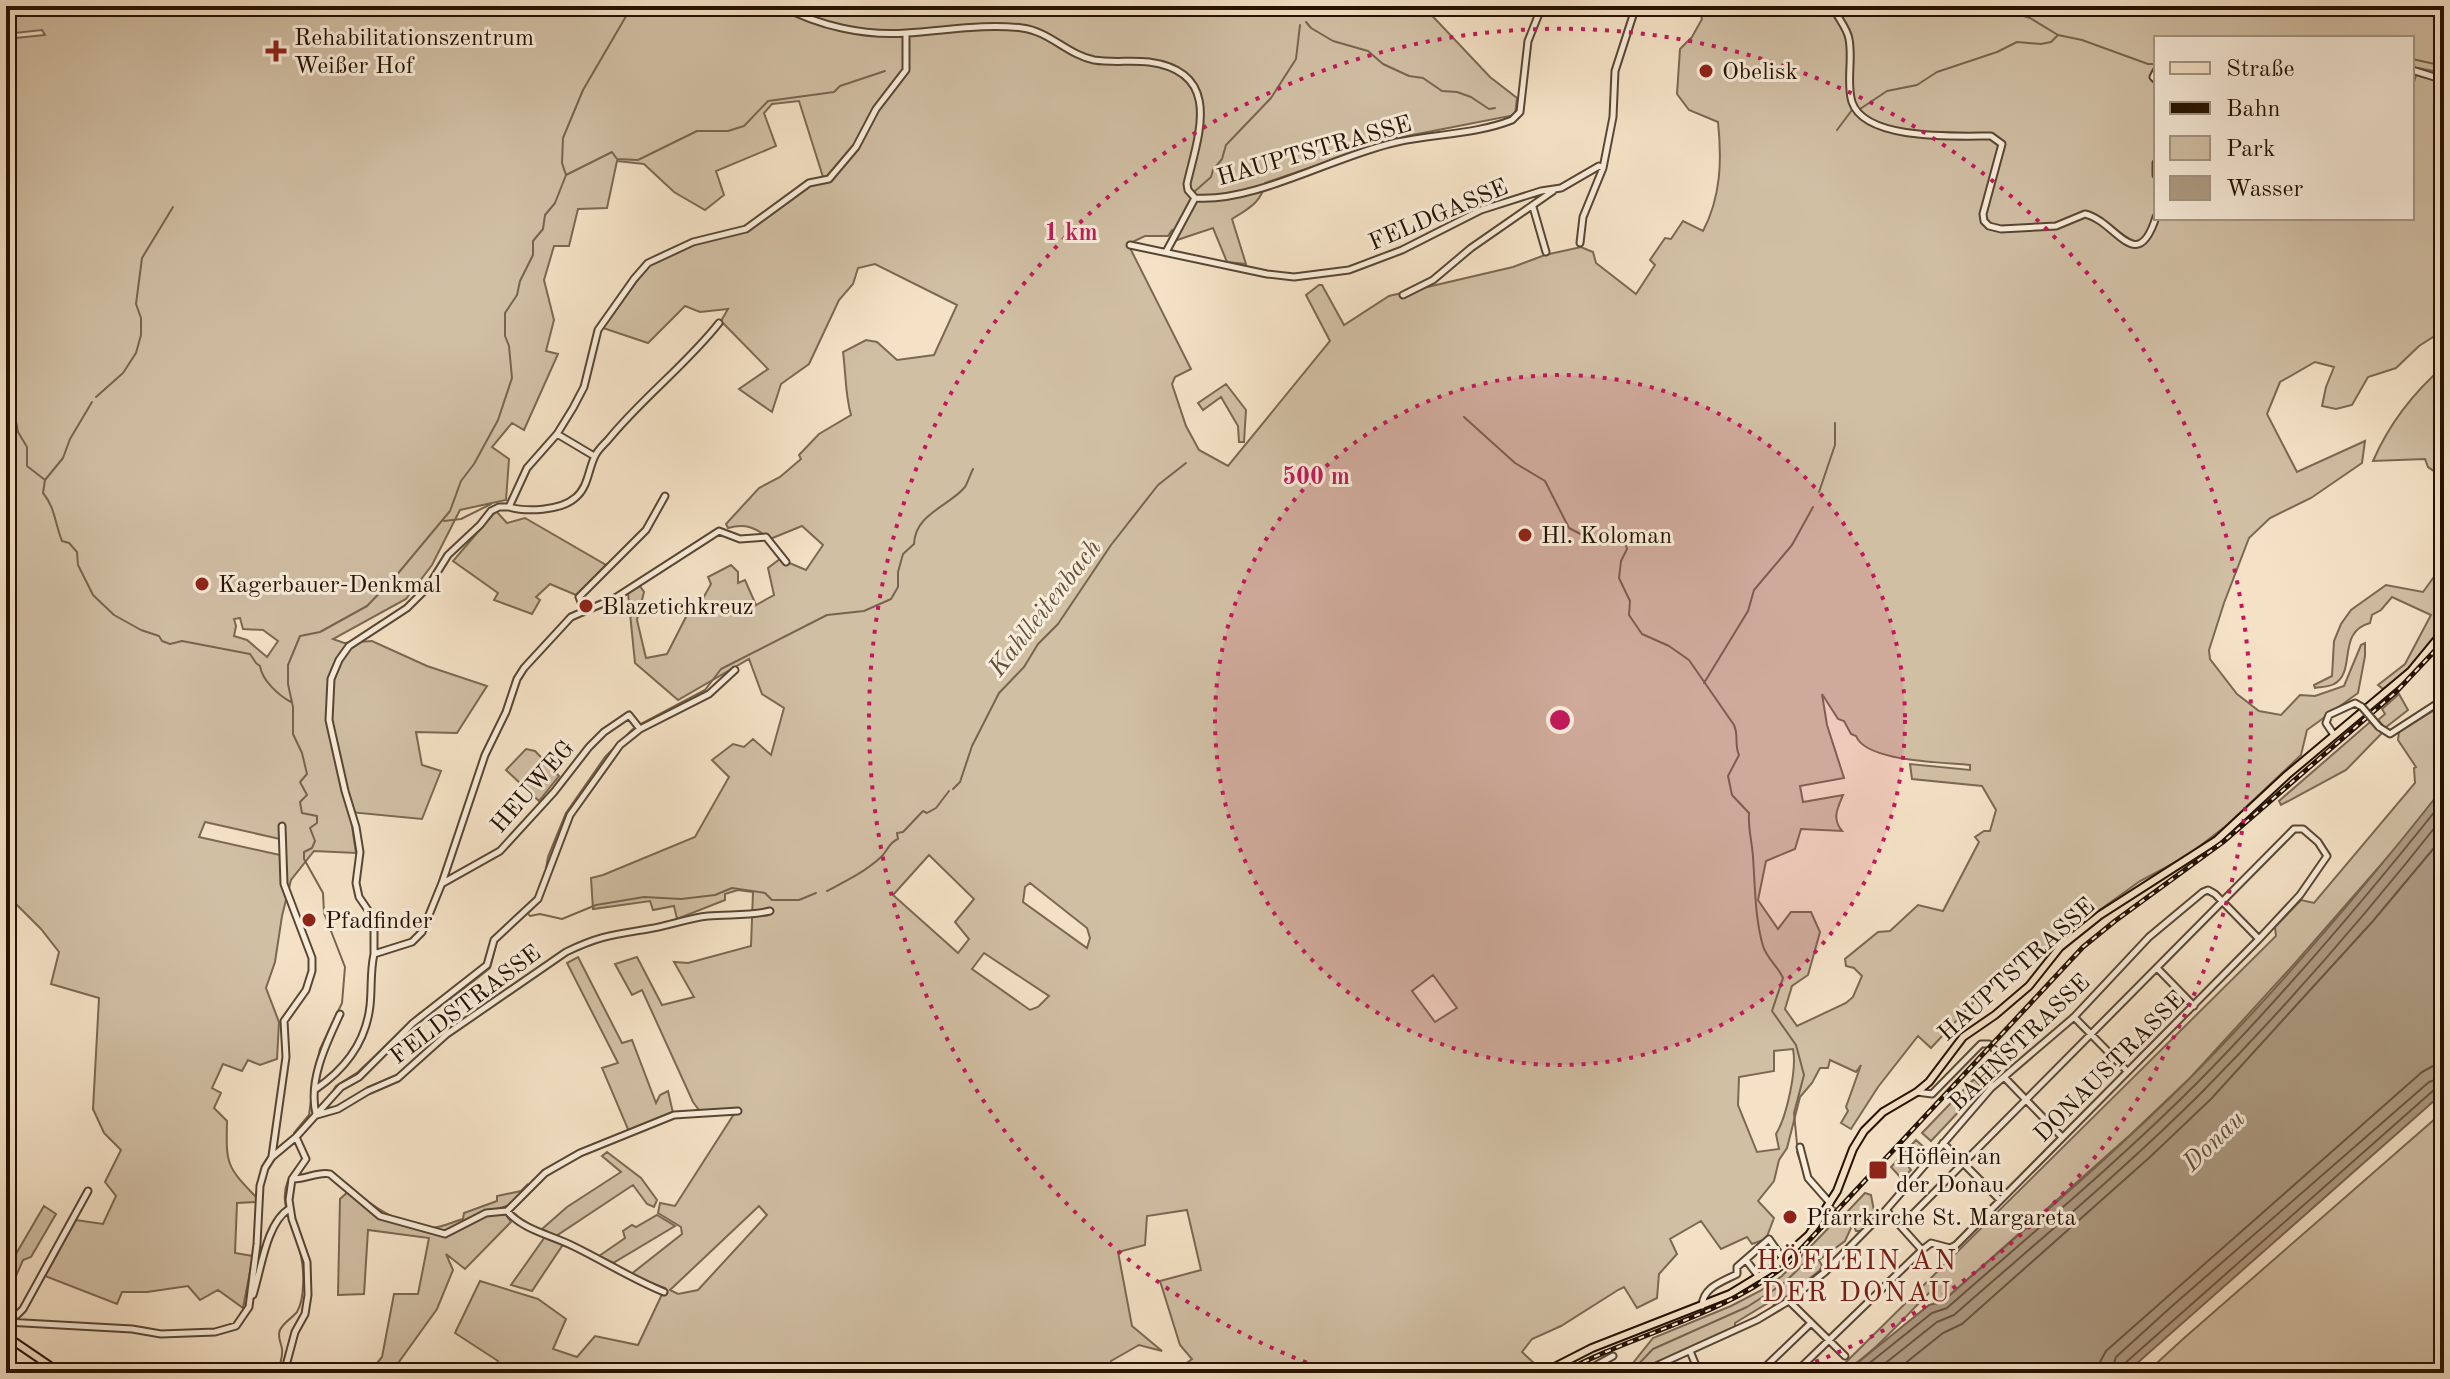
<svg xmlns="http://www.w3.org/2000/svg" width="2450" height="1379" viewBox="0 0 2450 1379" font-family="'Old Standard TT',serif">
  <style>
    .green { fill: #d1bfa4; stroke: #7a6852; stroke-width: 2; fill-rule: evenodd }
    .water { fill: #ae9b83; stroke: #77644f; stroke-width: 2 }
    .lines { fill: none; stroke-linecap: round; stroke-linejoin: round }
    .shore { stroke: #695642; stroke-width: 2 }
    .stream { stroke: #77644f; stroke-width: 2 }
    .minor-casing { stroke: #584632; stroke-width: 9 }
    .major-casing { stroke: #241200; stroke-width: 10 }
    .minor { stroke: #f8ecda; stroke-width: 5 }
    .major { stroke: #f5e2c6; stroke-width: 6 }
    .rail-casing { stroke: #241200; stroke-width: 5 }
    .rail { stroke: #f8ecda; stroke-width: 2; stroke-dasharray: 6; stroke-linecap: butt }
    .minor-bridge-casing { stroke: #584632; stroke-width: 9; stroke-linecap: butt }
    .minor-bridge { stroke: #f8ecda; stroke-width: 5 }
    .ring { fill: none; stroke: #c2185b; stroke-width: 4; stroke-dasharray: 4 8 }
    .poi-dot { fill: #8f2418; stroke: #f8ecda; stroke-width: 3 }
    .labels { text-anchor: middle; stroke-width: 6; stroke-linejoin: round; paint-order: stroke }
    .poi-label { font-size: 24px; fill: #241200; stroke: #f8ecda; text-anchor: start }
    .street-label { font-size: 24px; fill: #241200; stroke: #f8ecda }
    .water-label { font-size: 26px; font-style: italic; fill: #62503b; stroke: #f8ecda }
    .quarter-label { font-size: 28px; letter-spacing: 2px; fill: #7a1f14; stroke: #f8ecda }
    .centre { fill: #c2185b; stroke: #f8ecda; stroke-width: 4 }
    .ring-label { font-size: 24px; text-anchor: middle; font-weight: bold; fill: #c2185b; stroke: #f8ecda; stroke-width: 6; stroke-linejoin: round; paint-order: stroke }
  </style>
  <rect width="100%" height="100%" fill="#f5e2c6"/>
  <filter id="stains"><feTurbulence type="fractalNoise" baseFrequency=".0025" numOctaves="4"/><feColorMatrix values="0 0 0 0 .2 0 0 0 0 .09 0 0 0 0 .02 0 0 0 .5 -.17"/></filter>
  <radialGradient id="worn" r=".72"><stop offset=".6" stop-color="#630" stop-opacity="0"/><stop offset="1" stop-color="#630" stop-opacity=".3"/></radialGradient>
  <path class="green" d="M30,6H1423L1490,77L1517,98L1515,115L1397,138L1265,183C1262,202 1248,209 1232,219L1246,264L1227,262L1213,228L1177,240V235L1172,230L1168,236H1145L1128,244L1191,369L1175,377L1172,384L1186,426L1199,450L1228,466L1330,341L1306,295L1319,285H1322L1344,325L1389,296L1513,267L1545,255L1581,247L1593,252L1596,263L1636,294L1655,265L1650,260L1665,238L1671,239L1683,221L1703,231C1721,197 1722,160 1718,122L1689,110L1677,94L1680,49L1692,37L1702,19L1698,6H2444V73L2412,67V38H2156V218H2412V89L2416,75L2441,82L2444,90V330L2419,346L2396,368L2368,377L2352,405L2336,409L2322,406L2326,387L2334,367L2315,362L2280,382L2267,414L2297,472L2365,441L2362,463L2311,498L2270,518L2249,538L2224,603L2209,650L2210,659L2237,694L2259,711L2281,715L2300,695L2315,696L2344,686L2361,645L2365,643V656L2358,693L2307,730L2301,755L2227,825L2187,856L2140,881L2055,942L2012,961L1931,1048L1918,1036L1878,1087L1851,1129L1841,1123L1848,1111L1846,1107L1861,1065L1856,1072L1830,1060L1828,1068H1820L1812,1083L1800,1097L1787,1148L1779,1160L1774,1181L1758,1201L1774,1218L1766,1239L1752,1244L1747,1237L1721,1249L1701,1221L1670,1239L1677,1254L1659,1274L1657,1298L1637,1308L1624,1287L1618,1290L1561,1326L1532,1339L1522,1352L1537,1366L1501,1373H1476L1471,1368L1463,1373H1244L1243,1369L1234,1373H1185L1184,1365L1192,1359L1180,1345L1160,1281L1201,1270L1187,1210L1147,1216L1145,1245L1118,1252L1132,1326L1162,1351L1139,1345L1111,1361L1110,1373H492L498,1361L455,1333L480,1281L538,1299L566,1319L553,1349L577,1357L595,1336L638,1345L665,1288L630,1275L682,1234L681,1227L658,1213L660,1203L675,1206L734,1114H702L693,1102L642,990L632,995L615,964L637,957L662,1005L694,997L674,962L688,963L751,946L753,892L738,890L725,894V900L677,919L674,906L653,910L650,901L593,909L591,878L603,875L695,837L729,777L712,760L733,744L744,747L753,739L771,755L784,708L762,694L749,659L678,700L635,663L628,593L640,586L644,592L637,620L646,658L667,654L688,613L701,602L711,584L708,577L731,565L738,572V583L745,580L756,605L774,595L768,568L780,559L806,570L823,545L802,526L770,539C756,528 746,523 728,528L726,524L759,488L780,477L801,459L799,455L819,434L851,415C845,394 846,374 843,352L866,340L877,342L897,360L934,355L957,305L875,264L858,268L853,284L839,300L809,364L781,384L772,412L739,389L768,369L721,321L728,309L700,312L685,306L648,343L603,328L648,266L700,242L747,230L823,177L799,101L772,104L764,113L776,146L716,171L724,195L705,210L674,192L644,164L617,161L607,208L578,209L569,246H554L544,280L554,320L546,351L558,354L524,430L512,423L492,447L509,459L506,500L460,510L432,565L406,599L333,639L344,643L372,641L427,666L487,686L457,733L416,732L422,765L441,771L422,819L350,812L356,853L314,851L291,880L282,916L275,962L266,988L279,1022L277,1059L260,1065L248,1060L242,1071L223,1064L212,1088L221,1093L214,1108L227,1121C226,1164 226,1166 256,1197V1202L237,1203L235,1253L253,1256L243,1308L218,1290L200,1300L188,1286L147,1292H122L117,1304L45,1276L76,1220L103,1224L116,1196L105,1182L121,1150L104,1133L93,1109L99,998L51,984L59,952L41,929L6,894V39L45,35L42,30L6,34V8ZM240,618L243,629L263,630L278,641L267,657L247,640L234,636L236,626L234,619ZM1822,694L1838,719L1844,721L1851,734L1856,736C1866,762 1944,762 1970,765V770L1910,764L1912,779L1982,786L1996,810L1990,831H1984L1975,837L1979,842L1943,911L1918,905L1890,931L1878,932L1845,959L1846,966L1854,968L1862,976L1853,997L1846,1003L1797,1026L1785,1009L1792,986L1808,975L1820,932L1811,912H1791L1778,929L1758,900L1766,861L1795,849L1801,829L1842,831C1832,819 1837,809 1843,795L1803,802L1800,786L1844,778L1827,725ZM205,822L280,839V855L199,837ZM929,855L974,899L955,922L969,939L958,953L893,895ZM1030,883L1087,928L1090,938L1087,948L1023,902L1025,887ZM984,953L1049,996L1038,1007L1030,1010L972,969ZM1433,975L1457,1008L1435,1022L1412,991ZM1793,1049C1797,1069 1787,1116 1776,1134L1779,1149L1757,1152L1738,1105L1739,1077L1774,1071V1051ZM759,1206L767,1215L698,1290L678,1294L670,1290Z
    M2444,366V478L2428,467L2425,459L2373,461C2389,424 2414,392 2444,366Z
    M1226,384L1246,410L1244,442H1239L1238,426L1221,397L1203,410L1198,403Z
    M496,511L507,523L525,518L606,565L576,595L550,584L536,597L540,600L532,614L494,600L498,593L453,561Z
    M2444,563V627L2415,664L2383,689L2378,685L2405,664L2431,615L2392,597L2381,610L2372,615L2370,623C2336,632 2357,672 2334,684C2329,687 2321,687 2315,688L2314,685L2332,676L2334,641L2341,624L2351,610L2386,585L2423,592Z
    M2399,694L2408,710L2385,728L2378,720L2385,714L2382,709Z
    M2444,704V787L2399,844L2296,962L2190,1078L2130,1135L1942,1302L1929,1293C1910,1311 1857,1373 1835,1373L2276,936L2275,927L2301,900L2314,903L2415,783L2414,768L2416,767L2398,740L2399,732Z
    M2370,722L2382,733L2346,770L2281,805L2279,801Z
    M526,749L535,751L559,776L539,801L506,770Z
    M578,957L622,1043L632,1040L656,1103L660,1095L668,1091L673,1113L630,1134L602,1068L618,1063L567,963Z
    M1974,1079L1982,1087L1931,1141L1922,1133Z
    M2444,1111V1373H2146L2183,1339Z
    M1916,1140L1925,1148L1908,1166L1911,1170L1902,1179L1891,1167Z
    M607,1152L641,1178L657,1200L654,1207L647,1204L633,1185L556,1236L542,1229L567,1207L621,1172L602,1156Z
    M528,1184C517,1216 486,1203 467,1222L489,1214L505,1213L511,1222L465,1269L446,1254L453,1270L437,1309L391,1373H374L373,1368L382,1357L394,1294H418L429,1238L368,1230L364,1294L338,1295L340,1199L351,1189C373,1206 398,1224 426,1228C437,1230 452,1222 463,1219L464,1213L497,1201V1196L521,1191Z
    M1865,1193L1871,1195L1875,1216L1861,1231H1856L1848,1211Z
    M44,1206L56,1214L31,1257L23,1260L6,1299V1271Z
    M1843,1213L1851,1228L1845,1241L1819,1260L1822,1266L1819,1271L1772,1308L1778,1297L1735,1323V1328L1658,1362L1644,1373H1625L1653,1338L1731,1306L1760,1291L1782,1276Z
    M657,1215L675,1226L613,1263L599,1256L625,1238L623,1231L632,1225L636,1227Z
    M547,1234L564,1243L532,1291L511,1285Z"/>
  <path class="water" d="M2444,787V1092L2126,1373H1845L1929,1305L1942,1302C2025,1229 2111,1157 2189,1079C2280,988 2364,888 2444,787Z"/>
  <g class="lines">
    <path class="shore" d="M1857,1373L1932,1313L1947,1308C2031,1234 2117,1163 2196,1084C2284,995 2366,898 2444,800
      M1873,1373L1937,1322L1954,1315C2037,1242 2124,1170 2203,1091C2288,1005 2369,911 2444,816
      M1893,1373L1943,1333L1962,1324L2150,1157L2211,1099L2373,921L2444,836
      M2099,1373L2100,1362L2106,1351L2422,1072L2433,1066L2444,1065
      M2111,1373L2116,1357L2171,1307L2429,1082L2444,1077
      M2121,1373L2124,1364L2435,1089L2444,1087"/>
    <path class="stream" d="M1287,6L1299,15
      M1991,6L2030,18L2058,35L2082,40L2148,64H2156
      M1306,22L1311,28L1333,41L1368,51L1383,64L1409,76L1423,78L1442,91L1457,92L1471,97L1489,109L1495,108
      M2412,59L2444,66
      M1860,109L1887,91L1917,85L1937,72L1997,52L2017,42L2041,44L2051,42L2058,35
      M1837,130L1852,110
      M566,175L562,163L563,138L583,90L632,6
      M1194,192L1211,177L1213,170L1222,159L1226,145L1271,98L1296,59L1300,25
      M6,349L15,395V416L18,432L27,447V466L45,480
      M96,397L123,373L136,353L141,335V318L136,304L142,258L173,207
      M92,402L70,439L63,458L45,480L43,493C55,507 55,524 62,541L69,543L77,552L78,565L93,595L114,615L141,630L159,636L162,641L170,644L182,641L250,654L256,663L260,666C262,680 278,695 291,702
      M1464,417L1515,463L1545,481L1569,528L1594,541L1609,544L1625,542L1627,549L1621,561L1619,578L1630,601L1629,615L1642,634L1669,646L1689,660L1734,725C1739,736 1734,744 1739,755L1728,776L1732,795L1749,813C1748,830 1752,841 1753,857C1755,885 1755,919 1763,946C1767,959 1778,966 1783,978L1772,1011L1796,1045L1804,1075L1794,1113L1797,1144
      M1819,492L1835,445V423
      M444,521L461,519L491,504
      M1704,683L1748,611L1754,590L1792,545L1813,507
      M641,724L705,690L721,669L827,615L864,611L891,599L898,587V572L903,554L914,544C915,514 948,507 965,487C968,482 970,475 973,469
      M953,789L960,782L972,746L999,693L1024,667L1038,644L1058,624L1111,545L1158,485L1186,463
      M546,869L548,857L566,813L605,757L633,729
      M827,891C846,881 865,872 881,857C888,851 888,843 898,839L897,833L903,832L923,811L927,813L936,808L949,791
      M451,999L490,968L497,941L527,912L530,916L540,914L562,919L596,905L644,897L681,899L715,895L732,888L765,893L772,900H799L816,893
      M316,1067L320,1049L342,1003L345,967L324,913L323,893L304,859V852L312,848L315,841L310,828L317,823V816L302,813L300,802L307,795L300,782L307,774L302,753L293,734V707L288,684V665L300,636L320,632L367,606L395,577L450,511L461,481L474,464L498,420L512,378L509,346L505,336V313L517,295L520,281L533,255V241L543,229L545,215L555,203L566,175L612,152L617,159L638,160L697,131H728L744,126L768,101L834,92L840,86L885,71
      M330,1096L336,1086L358,1072L420,1013
      M296,1144L294,1133L309,1115L312,1093
      M1797,1152L1807,1181L1812,1187
      M1832,1206L1835,1208
      M277,1373C280,1365 283,1357 282,1349C281,1342 277,1337 280,1330C283,1323 292,1318 297,1312C305,1299 304,1270 301,1256C295,1225 270,1195 297,1168
      M1630,1373L1653,1349L1747,1307L1783,1284L1819,1249"/>
    <defs>
      <path id="minor" d="M782,6C819,26 864,36 906,33C944,31 984,23 1022,28C1049,31 1068,55 1094,60C1112,63 1131,60 1149,62C1224,72 1198,136 1187,184L1188,190L1195,198
        M1833,6C1837,18 1847,27 1849,39C1853,60 1846,83 1852,102C1865,141 1957,136 1991,136L2002,144L1983,214L1984,221L1989,226L2001,229L2056,226L2085,214C2116,221 2137,277 2156,217
        M2412,70L2444,80
        M2156,71L2153,77L2156,80
        M2156,163V175
        M1195,198C1255,203 1336,155 1397,142C1435,134 1477,134 1512,120L1520,112L1528,41L1542,6
        M1533,207L1546,252
        M1580,243L1583,217L1603,168L1613,117L1615,71L1636,6
        M1130,245L1267,274L1294,277L1349,270L1402,250L1481,210L1541,191L1561,188L1599,166L1603,168
        M1166,252L1195,198
        M1403,295L1433,280L1471,248L1553,191
        M557,434L594,456
        M509,507C526,512 560,511 575,498C589,487 588,468 596,454C599,449 604,444 608,440C642,398 686,365 719,323
        M584,610L579,597L646,530L665,496
        M2379,727L2390,734L2444,699
        M2334,735L2326,723L2329,715L2355,703L2362,707
        M443,883L500,851L554,792L589,747L604,732L629,715L640,729
        M374,954V926L372,916L359,897L356,883L360,852L356,827L345,791L329,720L331,679L339,660L349,646L407,608L428,587L448,555L480,525L491,511L499,507H509L527,468L557,434L573,408L584,387L598,330L634,279L648,263L693,242L746,229L809,183L829,179L856,147L876,109L906,70V33
        M2157,968L2194,1006
        M2074,1017L2127,1071
        M2004,1077L2061,1136
        M1991,1088L1989,1075L1997,1054L1994,1049
        M316,1089C345,1069 366,1041 370,1006C372,988 370,972 374,954L412,942L422,932L442,883L485,755L506,712L517,679L524,668L571,617L615,598L719,531L740,539L766,537L786,562
        M1917,1092L1932,1094L1981,1044H1989
        M316,1114C308,1081 326,1044 340,1014
        M317,1115L338,1109L368,1091L398,1078L447,1034L566,952C599,936 612,935 648,929C668,926 688,918 708,916C729,914 749,916 770,911
        M1943,1143L2000,1200
        M1800,1147L1808,1178L1830,1203
        M272,1156L286,1057L284,1021L306,990L312,971V958L284,884L282,826
        M292,1179C305,1180 318,1171 330,1174L380,1216L445,1234L486,1213L507,1211L545,1173L580,1153L674,1115L738,1111
        M1886,1210L1922,1250
        M507,1211C523,1230 551,1235 573,1246C604,1261 632,1279 664,1292
        M1746,1260L1759,1277
        M253,1295C261,1271 266,1223 289,1209
        M1789,1301L1845,1356
        M1702,1306C1703,1287 1722,1282 1737,1274V1267L1769,1239L1783,1259
        M6,1316L17,1315L23,1309L88,1191
        M6,1322L132,1329L161,1334L215,1332L236,1326L249,1307L257,1244L260,1186L265,1168L272,1157L296,1137L341,1087L359,1077L413,1023L487,965L494,940L538,899L570,815L620,745L640,729L709,694L735,670
        M1690,1351L1699,1373
        M284,1373L295,1332L305,1314L308,1295L307,1262L292,1219L289,1200L292,1179L306,1159L296,1137
        M1582,1373L1613,1356
        M1648,1373L1658,1365L1757,1320L1787,1302L1825,1272L1886,1210L1991,1088L2074,1017L2149,937L2203,892L2208,890L2215,894L2259,939
        M1759,1373L1811,1323
        M1795,1373L1922,1250L1931,1243L1950,1248L1956,1245L2259,939L2300,895L2327,856L2318,842L2303,829H2294L1901,1226"/>
      <path id="major" d="M6,1336L53,1368L69,1373
        M1543,1373L1592,1348L1730,1294L1771,1269L1809,1235L1837,1191L1853,1149L1864,1131L1883,1112L1917,1092L1929,1082L1963,1037L1995,1015L2029,986L2060,947L2100,915L2217,840L2287,775L2411,671L2444,631"/>
    </defs>
    <use href="#minor" class="minor-casing"/>
    <use href="#major" class="major-casing"/>
    <use href="#minor" class="minor"/>
    <use href="#major" class="major"/>
    <defs>
      <path id="rail" d="M1562,1373C1635,1333 1722,1317 1788,1263L2083,947L2115,921L2223,842L2396,692L2444,641"/>
    </defs>
    <use href="#rail" class="rail-casing"/>
    <use href="#rail" class="rail"/>
    <defs>
      <path id="minor-bridge" d="M2362,707L2379,727"/>
    </defs>
    <use href="#minor-bridge" class="minor-bridge-casing"/>
    <use href="#minor-bridge" class="minor-bridge"/>
  </g>
  <circle cx="1560" cy="720" r="345" fill="#c2185b" fill-opacity=".12"/>
  <g class="ring">
    <circle cx="1560" cy="720" r="345"/>
    <path d="M1329 1371A691 691 0 1 1 1791 1371"/>
  </g>
  <g class="poi-dot">
    <path d="M272 39h8v8h8v8h-8v8h-8v-8h-8v-8h8z"/>
    <circle cx="1706" cy="71" r="8"/>
    <circle cx="1525" cy="535" r="8"/>
    <circle cx="202" cy="584" r="8"/>
    <circle cx="586" cy="606" r="8"/>
    <circle cx="309" cy="920" r="8"/>
    <rect x="1868" y="1160" width="20" height="20" rx="4"/>
    <circle cx="1790" cy="1217" r="8"/>
  </g>
  <g class="labels">
    <g class="poi-label">
      <text x="294" y="45">Rehabilitationszentrum<tspan x="294" dy="28">Weißer Hof</tspan></text>
      <text x="1722" y="79">Obelisk</text>
      <text x="1541" y="543">Hl. Koloman</text>
      <text x="218" y="592">Kagerbauer-Denkmal</text>
      <text x="602" y="614">Blazetichkreuz</text>
      <text x="325" y="928">Pfadfinder</text>
      <text x="1896" y="1164">Höflein an<tspan x="1896" dy="28">der Donau</tspan></text>
      <text x="1806" y="1225">Pfarrkirche St. Margareta</text>
    </g>
    <g class="street-label">
      <text transform="translate(1314 150) rotate(-16)" y="8">HAUPTSTRASSE</text>
      <text transform="translate(1438 214) rotate(-23)" y="8">FELDGASSE</text>
      <text transform="translate(532 786) rotate(-49)" y="8">HEUWEG</text>
      <text transform="translate(2016 969) rotate(-42)" y="8">HAUPTSTRASSE</text>
      <text transform="translate(465 1004) rotate(-37)" y="8">FELDSTRASSE</text>
      <text transform="translate(2019 1042) rotate(-44)" y="8">BAHNSTRASSE</text>
      <text transform="translate(2109 1066) rotate(-45)" y="8">DONAUSTRASSE</text>
    </g>
    <g class="water-label">
      <text transform="translate(1044 607) rotate(-52)" y="9">Kahlleitenbach</text>
      <text transform="translate(2213 1140) rotate(-44)" y="9">Donau</text>
    </g>
    <g class="quarter-label">
      <text x="1857" y="1269">HÖFLEIN AN<tspan x="1857" dy="32">DER DONAU</tspan></text>
    </g>
  </g>
  <circle cx="1560" cy="720" r="12" class="centre"/>
  <g class="ring-label">
    <text x="1071" y="240">1 km</text>
    <text x="1316" y="484">500 m</text>
  </g>
  <rect width="2450" height="1379" fill="none" stroke="#f5e2c6" stroke-width="32"/>
  <rect x="8" y="8" width="2434" height="1363" fill="none" stroke="#241200" stroke-width="4"/>
  <rect x="16" y="16" width="2418" height="1347" fill="none" stroke="#241200" stroke-width="2"/>
  <rect x="2154" y="36" width="260" height="184" fill="#f8ecda" stroke="#a39583" stroke-width="2"/>
  <rect x="2170" y="62" width="40" height="12" fill="#f5e2c6" stroke="#a39583" stroke-width="2"/>
  <text x="2226" y="76" font-size="24" fill="#241200">Straße</text>
  <rect x="2170" y="102" width="40" height="12" fill="#241200" stroke="#a39583" stroke-width="2"/>
  <text x="2226" y="116" font-size="24" fill="#241200">Bahn</text>
  <rect x="2170" y="136" width="40" height="24" fill="#d1bfa4" stroke="#a39583" stroke-width="2"/>
  <text x="2226" y="156" font-size="24" fill="#241200">Park</text>
  <rect x="2170" y="176" width="40" height="24" fill="#ae9b83" stroke="#a39583" stroke-width="2"/>
  <text x="2226" y="196" font-size="24" fill="#241200">Wasser</text>
  <rect width="100%" height="100%" filter="url(#stains)"/>
  <rect width="100%" height="100%" fill="url(#worn)"/>
</svg>
